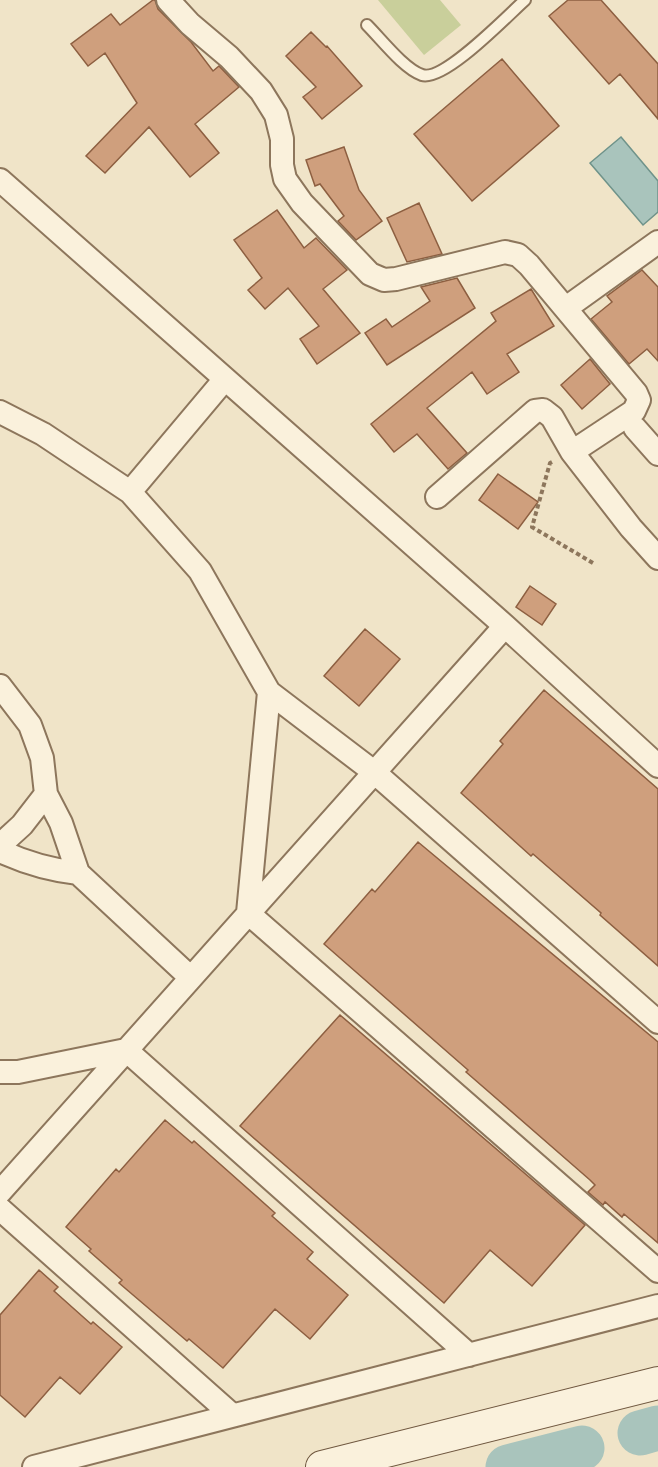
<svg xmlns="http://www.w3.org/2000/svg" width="658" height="1467" viewBox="0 0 658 1467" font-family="'Crimson Pro',serif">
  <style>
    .green { fill: #c9cf9b }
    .water { fill: #a9c4bc; stroke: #6f938a; stroke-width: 1.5 }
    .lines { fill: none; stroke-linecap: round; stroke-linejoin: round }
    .river { stroke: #a9c4bc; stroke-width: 45 }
    .building { fill: #cf9f7d; stroke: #8d5f41; stroke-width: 1.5 }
    .lane-casing { stroke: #8d765c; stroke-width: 14 }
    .street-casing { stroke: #8d765c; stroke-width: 26 }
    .secondary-casing { stroke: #6f573f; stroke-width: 34 }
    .path { stroke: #8d765c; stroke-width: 4; stroke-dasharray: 4.5 3; stroke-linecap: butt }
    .lane { stroke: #faf1dc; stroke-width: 10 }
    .street { stroke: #faf1dc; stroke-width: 22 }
    .secondary { stroke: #faf1dc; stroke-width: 32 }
  </style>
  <rect width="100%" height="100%" fill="#f0e4c8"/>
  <path class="green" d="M378,0H440L461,25L424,55Z"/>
  <path class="water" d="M621,137L658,181V212L643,225L590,163Z"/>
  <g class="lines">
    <path class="river" d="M640,1433L658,1428
      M508,1467L582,1448"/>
  </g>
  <path class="building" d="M153,0H155L158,9L191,42L213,71L219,66L239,87L195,124L219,153L190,177L149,127L105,173L86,156L137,103L105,53L88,66L71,44L111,14L120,25Z
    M568,0H601L658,64V119L620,74L609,84L549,16Z
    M311,32L326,47L327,46L362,86L322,119L303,97L316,87L286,56Z
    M502,59L559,126L472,201L414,134Z
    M344,147L359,190L382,221L356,240L338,221L344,216L320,184L315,186L306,160Z
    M419,203L442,254L407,262L387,218Z
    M277,210L304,248L316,238L347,270L323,289L360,333L317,364L300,339L319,326L288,288L265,309L248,290L262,278L234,240Z
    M642,270L658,287V361L647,349L629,364L591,319L612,302L607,296Z
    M457,278L475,308L387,365L365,333L386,319L392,327L430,301L421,287Z
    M531,289L554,326L507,354L519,372L487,394L472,372L427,408L467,453L448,469L417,434L394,452L371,424L496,321L491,313Z
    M590,359L610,384L582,409L561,385Z
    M498,474L538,502L518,529L479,500Z
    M530,586L556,604L542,625L516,607Z
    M365,629L400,659L359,706L324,676Z
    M544,690L658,789V966L600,915L601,913L533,854L531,856L461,793L503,744L500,741Z
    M418,842L658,1042V1243L624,1214L622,1217L605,1202L603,1205L588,1192L595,1185L590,1180L466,1072L468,1070L324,944L372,889L375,892Z
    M340,1015L585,1225L532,1286L490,1250L444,1303L240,1126Z
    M165,1120L192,1143L194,1141L275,1213L272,1216L313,1252L307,1259L348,1295L310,1339L275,1309L223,1368L189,1339L187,1341L119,1283L122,1280L89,1251L91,1249L66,1227L116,1169L119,1172Z
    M39,1270L58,1287L54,1291L91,1324L93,1322L122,1347L80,1394L60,1377L25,1417L0,1395V1315Z"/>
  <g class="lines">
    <defs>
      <path id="lane" d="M367,25C381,39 404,69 422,75C444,82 507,16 525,0"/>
      <path id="street" d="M168,0L190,24L229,57L261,91L276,115L282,139V165L285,179L302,203L370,274L384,280L396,279L505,252L518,255L529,265L636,393L639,400L634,411L572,452L552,417L543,410L535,411L437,497
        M0,180L505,626L658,766
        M566,308L658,242
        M0,412L43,434L130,492L200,571L269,692L248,913L658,1271
        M635,428L658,454
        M572,452L631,528L658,558
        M130,492L225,379
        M0,686L30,725L42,758L46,794L61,823L78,873C49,870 26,863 0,851
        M269,692L374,772L658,1022
        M0,845L22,825L46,794
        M78,873L191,978
        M0,1072H18L126,1050L469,1355
        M0,1192L505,626
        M0,1209L232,1415
        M34,1467L658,1306"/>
      <path id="secondary" d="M322,1467L658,1383"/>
    </defs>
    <use href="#lane" class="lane-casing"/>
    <use href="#street" class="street-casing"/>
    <use href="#secondary" class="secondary-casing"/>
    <path class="path" d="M552,462L550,463L532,527L593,563"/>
    <use href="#lane" class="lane"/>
    <use href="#street" class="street"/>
    <use href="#secondary" class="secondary"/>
  </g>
</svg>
